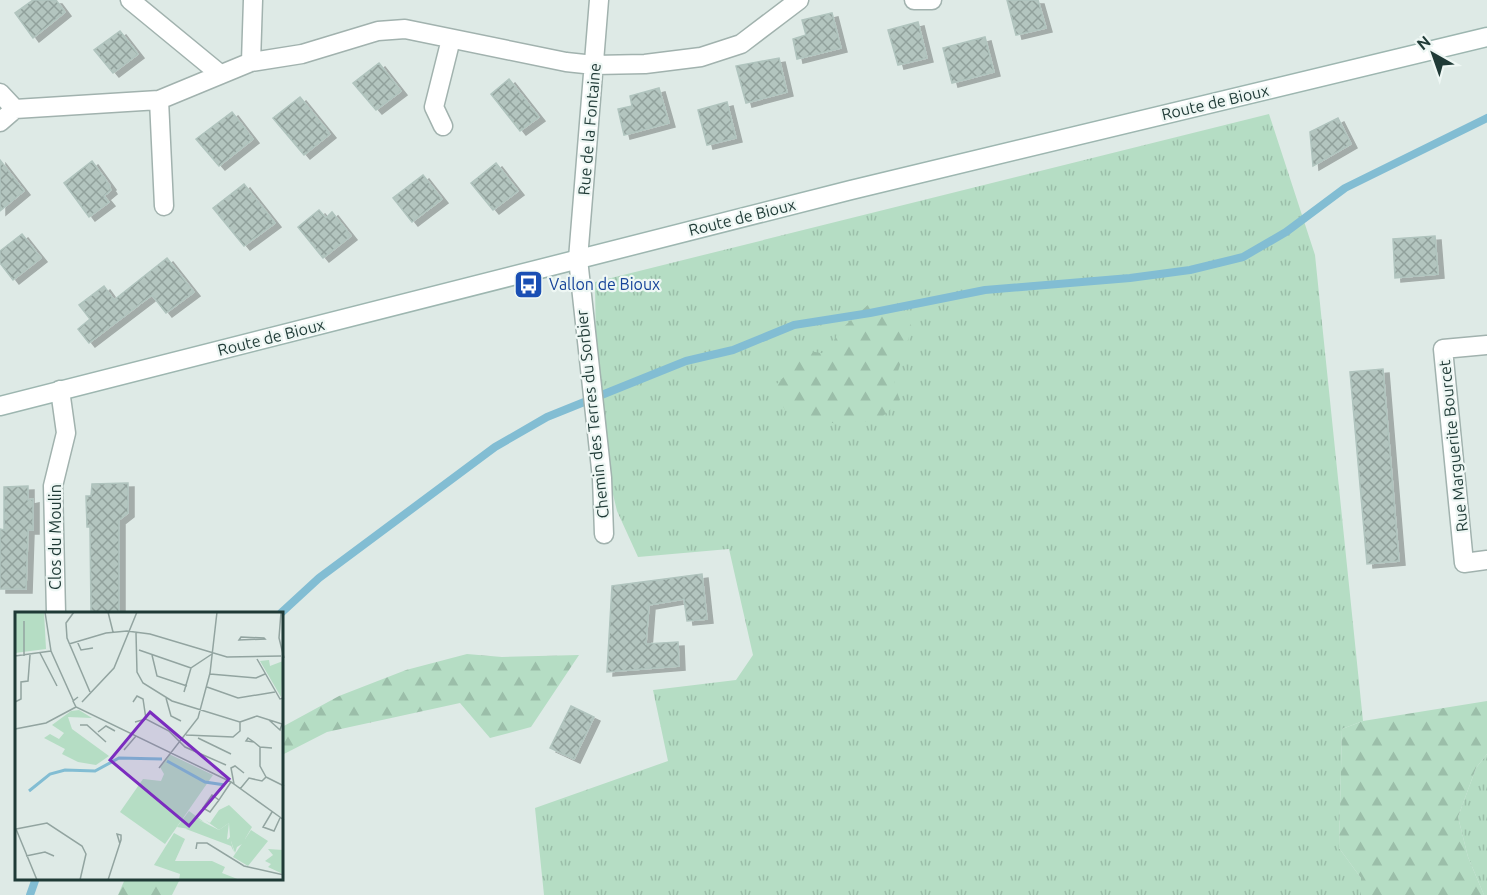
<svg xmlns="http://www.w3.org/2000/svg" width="1487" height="895" viewBox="0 0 1487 895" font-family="Ubuntu,sans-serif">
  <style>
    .grass { fill: url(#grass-tufts) }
    .forest { fill: url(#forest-firs) }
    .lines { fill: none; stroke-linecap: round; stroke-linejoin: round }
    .stream { stroke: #82bdd3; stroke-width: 8 }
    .building { fill: url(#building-cross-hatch); stroke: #b0c4be; stroke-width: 1.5; filter: url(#shadow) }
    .minor-casing { stroke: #a1b2ae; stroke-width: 21 }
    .secondary-casing { stroke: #9db6b0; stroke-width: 21 }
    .minor { stroke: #fff; stroke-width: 18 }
    .secondary { stroke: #fff; stroke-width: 18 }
    .labels { text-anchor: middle; stroke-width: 4.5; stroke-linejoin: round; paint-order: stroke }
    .street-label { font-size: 16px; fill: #1f3a36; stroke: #eef7f4 }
    .transit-label { font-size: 16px; fill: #164399; stroke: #eef7f4; text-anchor: start }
    .inset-river { fill: none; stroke: #82bdd3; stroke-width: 3 }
    .inset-road { fill: none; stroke: #92a4a0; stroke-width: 1.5 }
    .view { fill: #7b2cbf; fill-opacity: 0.15; stroke: #7b2cbf; stroke-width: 3 }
    .inset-edge { fill: none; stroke: #1f3a36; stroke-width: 3 }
  </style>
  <defs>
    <pattern id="grass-tufts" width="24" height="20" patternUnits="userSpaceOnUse" patternTransform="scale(1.5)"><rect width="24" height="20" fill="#b5ddc4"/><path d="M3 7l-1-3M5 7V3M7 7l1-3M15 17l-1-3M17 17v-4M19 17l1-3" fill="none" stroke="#9bbea9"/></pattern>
    <pattern id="forest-firs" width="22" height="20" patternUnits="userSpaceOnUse" patternTransform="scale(1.5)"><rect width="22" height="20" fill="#b5ddc4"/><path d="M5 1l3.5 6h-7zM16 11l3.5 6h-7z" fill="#9bbea9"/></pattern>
    <pattern id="building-cross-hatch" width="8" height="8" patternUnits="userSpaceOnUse" patternTransform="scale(1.5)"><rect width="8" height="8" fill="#b3c5bf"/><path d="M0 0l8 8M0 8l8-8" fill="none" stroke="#91a19c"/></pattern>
    <filter id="shadow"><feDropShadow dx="6" dy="4" stdDeviation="0" flood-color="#0004"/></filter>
  </defs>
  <rect width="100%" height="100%" fill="#deeae6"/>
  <path class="grass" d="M1269,114L1315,255L1363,721L1342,729L1339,848L1361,878V895H544L535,808L668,761L653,690L736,680L753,655L729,549L638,557L617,511L606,465L596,353L595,282Z
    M1487,754V895H1484L1468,857L1458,817L1476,768Z"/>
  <path class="forest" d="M894,297L912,327L894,384L900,400L881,418L847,426L809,418L785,410L773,388L809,351L827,354L839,331L869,304Z
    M467,654L502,657L579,655L531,727L490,738L460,703L327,732L282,755V727L339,696L406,670Z
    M1487,701V754L1476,768L1458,817L1468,857L1484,895H1361V878L1339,848L1342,729L1363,721Z
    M125,879V878L180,879L172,895H118Z"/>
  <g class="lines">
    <path class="stream" d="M281,613L319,578L495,447L547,417L686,361L733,350L794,325L870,313L985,290L1130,278L1190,270L1243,257L1286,232L1345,188L1487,118
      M30,895L36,878"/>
  </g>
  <path class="building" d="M33,0H56L65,12L33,38L15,13Z
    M1007,0H1038L1046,28L1016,35Z
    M832,13L841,48L797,59L793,39L806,35L802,20Z
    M918,22L927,58L898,65L888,30Z
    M120,31L138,54L113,73L94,50Z
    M985,37L994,72L952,83L943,48Z
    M779,58L787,92L746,103L736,66Z
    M379,63L401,91L376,110L353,83Z
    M509,79L539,117L520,131L491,94Z
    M659,88L669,123L624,135L618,109L632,106L630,96Z
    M300,97L330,134L304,155L273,118Z
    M727,102L736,138L707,145L698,110Z
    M232,112L253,139L219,166L196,139Z
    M1338,118L1351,144L1313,166L1310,132Z
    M0,160L24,191L0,211Z
    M92,161L110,186L109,187L111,190L104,196L109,202L89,217L64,183Z
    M496,163L518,191L493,210L471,183Z
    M423,175L442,199L412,222L393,198Z
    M244,184L275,223L244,246L213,208Z
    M319,210L326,218L332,212L351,236L323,258L298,227Z
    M22,234L41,258L13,280L0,263V251Z
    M1435,236L1438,274L1395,278L1393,239Z
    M167,258L194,292L166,313L152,295L89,343L78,329L90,319L79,305L104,286L114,300Z
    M1383,369L1399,561L1367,564L1350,372Z
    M128,483V513L119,520V613H91L90,527H87L86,496H91L92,484Z
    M28,486V500L33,499V530H28L26,589H0V529L4,530V487Z
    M702,574L707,619L687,621L684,599L649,605L646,644L678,642L679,666L607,672L612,586Z
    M571,706L594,717L574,759L550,748Z"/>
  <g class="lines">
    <defs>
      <path id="minor" d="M130,0L220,74
        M599,0L578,259L602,478L604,534
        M914,0H932
        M251,62L253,0
        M0,93L15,109
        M159,100L164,206
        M0,122L15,109L159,100L251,62L302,54L378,31L405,29L566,62L594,65L645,64L701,57L741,44L799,0
        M443,126L434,107L451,39
        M1487,345L1443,349L1464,563L1487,560
        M56,613L53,486L66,433L60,390"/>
      <path id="secondary" d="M0,406L851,190L1487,37"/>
    </defs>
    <use href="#minor" class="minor-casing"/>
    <use href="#secondary" class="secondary-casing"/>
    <use href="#minor" class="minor"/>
    <use href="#secondary" class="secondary"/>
  </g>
  <defs>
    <symbol id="bus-square" viewBox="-11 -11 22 22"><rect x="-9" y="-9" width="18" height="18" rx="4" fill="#1a4fb4" stroke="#eef7f4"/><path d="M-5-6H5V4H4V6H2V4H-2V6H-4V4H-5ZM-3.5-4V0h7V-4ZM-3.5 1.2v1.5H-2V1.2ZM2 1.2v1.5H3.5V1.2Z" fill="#fff"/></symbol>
  </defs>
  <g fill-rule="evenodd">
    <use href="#bus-square" x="512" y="268" width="33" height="33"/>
  </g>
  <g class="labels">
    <g class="street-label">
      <text transform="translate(1215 102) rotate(-13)" y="6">Route de Bioux</text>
      <text transform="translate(589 129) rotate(-85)" y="6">Rue de la Fontaine</text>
      <text transform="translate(742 217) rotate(-14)" y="6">Route de Bioux</text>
      <text transform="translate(271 337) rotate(-14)" y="6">Route de Bioux</text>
      <text transform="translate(592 414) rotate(-96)" y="6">Chemin des Terres du Sorbier</text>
      <text transform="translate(1453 446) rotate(-96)" y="6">Rue Marguerite Bourcet</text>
      <text transform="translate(55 537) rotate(-90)" y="6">Clos du Moulin</text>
    </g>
    <g class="transit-label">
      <text x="549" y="290">Vallon de Bioux</text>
    </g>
  </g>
  <g transform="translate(15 612)">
    <rect width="268" height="268" fill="#deeae6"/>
    <path d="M254,48L255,54L268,49L266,85L245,49ZM64,98L77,106L53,105L57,117L94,144L81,153L63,150L47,142L50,137L29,126L35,122L44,127L49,121L37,113L56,99ZM154,142L198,163L150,232L105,200L128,167L146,169L149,162L145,155ZM182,207L204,218L214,211L212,227L216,229L219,240L216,234L171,217ZM236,218L253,229L233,254L218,245Z" fill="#b5ddc4"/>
    <path d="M214,193L237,215L230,227L232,229L222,235L220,241L216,229L211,230L215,225L214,211L204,218L190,208L195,211L204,198ZM174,199L189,210L182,207L174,217L162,215ZM253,237L268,238V262L253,255L256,252L250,249L258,243Z" fill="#b5ddc4"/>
    <path d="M0,0H29L31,37L0,41ZM159,221L170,227L160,249H197L210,255L207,261L225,268H164L165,262L139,253Z" fill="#b5ddc4"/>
    <path class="inset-river" d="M152,149L190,170L210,173M14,179L35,162L50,158L80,159L104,146L147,147"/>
    <path class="inset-road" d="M30,0L36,39L58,88M59,0L51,11L52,26L75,80M93,0L98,20M266,0L264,26L269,46M9,9V44M121,21L122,60L128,71L157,89L225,110V119L218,125L171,123M226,25L249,26L250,27L224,28ZM62,29L66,38L78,36M54,32L91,21L112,19L135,22L212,45L266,44M124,38L176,56M25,41L42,74M137,43L142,64L172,74M0,44L36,39M242,47L265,87L269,86M195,62L241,66L250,62M192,75L223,86L260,80M169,80L176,56L197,42M63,85L58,89L61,95L216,170L269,208M151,86L156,104L166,109M0,90L6,87V70L13,69L15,43M67,90L99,56L122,0M118,90L122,84L128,87L131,107M120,110L131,107L154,119L170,135L211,153M225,110L242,104L267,112L265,118L254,108M65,113H72L91,130M0,117L31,111L61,95M83,120L91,114L100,119M183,126L216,142M239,130L231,129L233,126L239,130L245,135L257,136M109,138L121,124M144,156L183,106L195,61L202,0M251,165L269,174M219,172L216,156L220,154L229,161M225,177L234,166L247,169L251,165L245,154V135M204,188L195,200L188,196L197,183L204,188L216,170M257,200L248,215L259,219L265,206M1,217L32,211L67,234L71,242L65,268M1,217L22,268M181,237L182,231H192L229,254L269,263M11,244L30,240L39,244M93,268L106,228V223L102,222L105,232"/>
    <path class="view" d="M135,100L214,167L174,214L95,148Z"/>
    <rect width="268" height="268" class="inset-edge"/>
  </g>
  <g transform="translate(1433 54) rotate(320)" stroke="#eef7f4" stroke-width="4.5" paint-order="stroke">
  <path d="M0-4.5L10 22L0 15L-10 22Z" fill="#1f3a36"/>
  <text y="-9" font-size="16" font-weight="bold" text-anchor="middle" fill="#1f3a36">N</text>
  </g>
</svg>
